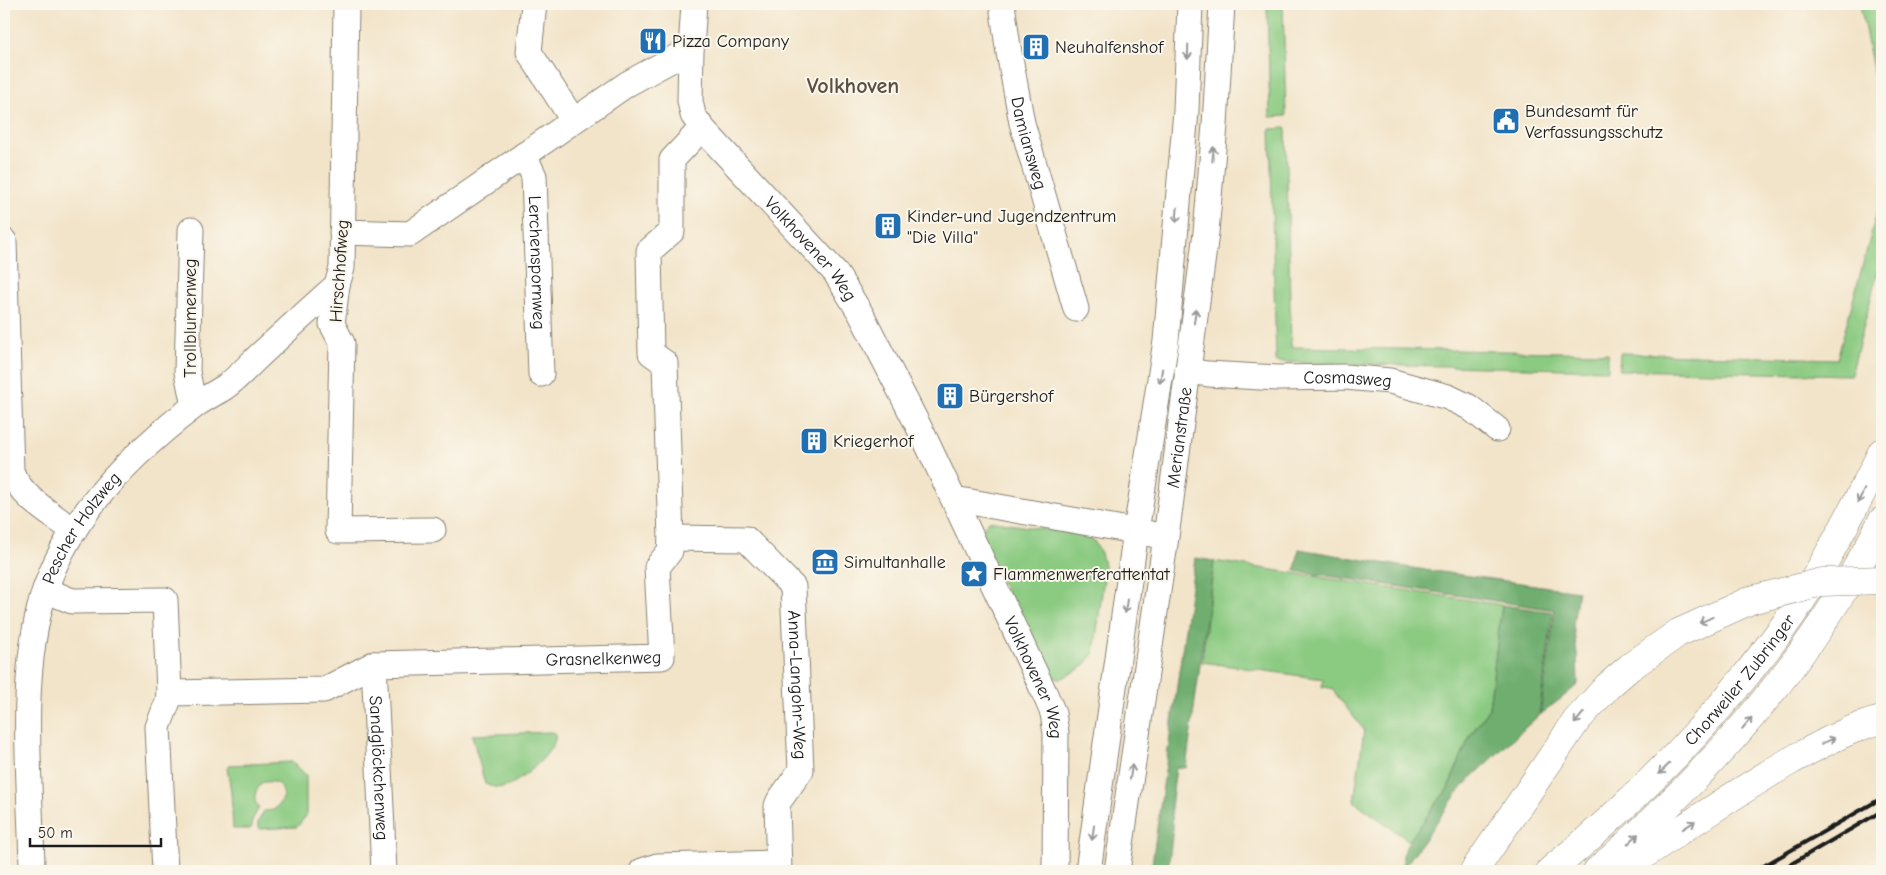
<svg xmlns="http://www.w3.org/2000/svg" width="1886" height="875" viewBox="0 0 1886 875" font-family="'Comic Neue',sans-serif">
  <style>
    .green { fill: #8bca81; stroke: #54734e }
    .forest { fill: #70ae6f; stroke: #466546 }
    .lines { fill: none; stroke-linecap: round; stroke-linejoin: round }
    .minor-casing { stroke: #878072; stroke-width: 27 }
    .highway-casing { stroke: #878072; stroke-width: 29 }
    .minor { stroke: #fff; stroke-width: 25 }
    .highway { stroke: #fff; stroke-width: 28 }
    .rail { stroke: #1c1c1c; stroke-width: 4 }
    .highway-bridge-casing { stroke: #878072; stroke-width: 29; stroke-linecap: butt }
    .highway-bridge { stroke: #fff; stroke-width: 28 }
    .oneway { stroke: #999 }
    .labels { text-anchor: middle; stroke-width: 4; stroke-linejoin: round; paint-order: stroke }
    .poi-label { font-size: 18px; fill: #1c1c1c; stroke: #fbf7ec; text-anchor: start }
    .street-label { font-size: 18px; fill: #1c1c1c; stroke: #fbf7ec }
    .district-label { font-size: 22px; font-weight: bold; fill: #5b4f42; stroke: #fbf7ec }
  </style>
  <rect width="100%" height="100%" fill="#fbf7ec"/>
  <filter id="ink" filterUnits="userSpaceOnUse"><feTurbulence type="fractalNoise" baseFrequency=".02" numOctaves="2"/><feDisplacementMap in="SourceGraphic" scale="10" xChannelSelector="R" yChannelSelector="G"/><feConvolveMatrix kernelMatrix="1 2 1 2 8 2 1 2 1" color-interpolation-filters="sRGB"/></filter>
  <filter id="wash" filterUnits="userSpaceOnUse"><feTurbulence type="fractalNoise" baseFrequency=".0096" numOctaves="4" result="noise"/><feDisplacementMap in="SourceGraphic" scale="20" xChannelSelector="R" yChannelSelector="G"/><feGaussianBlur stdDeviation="1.12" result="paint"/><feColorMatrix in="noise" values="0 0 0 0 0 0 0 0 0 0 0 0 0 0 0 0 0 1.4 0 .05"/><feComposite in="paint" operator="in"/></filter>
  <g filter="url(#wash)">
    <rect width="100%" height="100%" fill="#f2e4c9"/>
    <path class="green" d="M1267,4H1283L1286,116L1270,117Z
      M1860,4H1878L1882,27V116Z
      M1286,128L1291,347L1608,353V370L1276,362L1270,129Z
      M1882,194V256L1851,375L1619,370L1620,353L1837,359Z
      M989,521L1076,534L1094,541L1101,553L1105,570L1094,654L1083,667L1061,679L1051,677L1043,670L981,538L984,526Z
      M1214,561L1502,605L1489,708L1470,736L1448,788L1409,841L1354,801L1364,730L1331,688L1322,687L1323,679L1202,662Z
      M550,732L555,733C560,749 521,780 508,786C500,789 492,787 485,784L472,735Z
      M292,762L306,775V816L297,827L261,829L258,827V822L264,811L274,810L283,799C285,784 274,779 261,783C256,791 251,799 259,808L252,820V827L250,829H233L231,791L227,768L229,765Z"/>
    <path class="forest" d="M1299,549L1412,568L1578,591L1573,624L1577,654L1578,684C1566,696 1553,704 1540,715L1555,610L1295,571Z
      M1195,558L1214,561L1186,768L1176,767L1171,807L1173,826L1168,871H1151Z
      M1502,605L1553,612L1539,715L1470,779L1456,795L1403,869V853L1409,841L1448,788L1470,736L1489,708Z"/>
  </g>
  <g filter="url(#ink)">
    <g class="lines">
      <defs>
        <g id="minor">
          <path d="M346,4L342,268L337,285L332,324L342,343L338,531L433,530"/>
          <path d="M534,4L529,52L573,120"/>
          <path id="s1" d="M694,4L691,49L690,101L693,115L702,128L835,272L861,314L926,441L1044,692L1053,713L1056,733L1055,871"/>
          <path id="s2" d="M1002,4L1008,47L1022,123L1076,309"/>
          <path id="s3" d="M524,155L534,176L541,374"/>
          <path d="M191,230L187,372L194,406"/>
          <path d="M342,232L410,234L627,84L691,49"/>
          <path d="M4,241L11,471C21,498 52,514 74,531"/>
          <path id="s4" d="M1187,371L1208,374L1278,378L1345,377L1390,381L1448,397L1469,407L1497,429"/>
          <path d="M954,499L1151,534"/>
          <path id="s5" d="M671,538L746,539L793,587L801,770L779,801L777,806L779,871"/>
          <path d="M45,590L72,601L165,600L169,693L168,701L158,727L165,871"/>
          <path id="s6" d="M374,664L384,871"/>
          <path id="s7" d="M169,693L324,690L374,664L662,657L657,567L670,551L671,538L665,363L651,353L649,251L672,231V160L702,128"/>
          <path id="s8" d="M32,871C31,785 19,696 39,611C59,526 126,458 193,407C203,399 214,394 225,387C238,378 249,365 261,354C286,331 311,308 337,285"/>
          <path d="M642,871L657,866L778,863"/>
          <path d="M1088,871L1136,531L1166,341L1186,111L1190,4"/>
          <path id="s9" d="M1117,871L1166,537L1206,233L1215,125L1222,4"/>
        </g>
        <g id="highway">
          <path d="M1474,871L1577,720L1608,686L1630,667L1678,633L1751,600"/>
          <path id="s10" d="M1550,871C1623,811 1688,748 1747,674C1765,651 1785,627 1801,601C1831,553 1857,503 1882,452"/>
          <path d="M1597,871C1619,853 1640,832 1661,812C1750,727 1827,631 1882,521"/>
          <path d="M1619,871C1676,834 1733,794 1792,760C1820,745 1851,727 1882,720"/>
        </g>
      </defs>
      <use href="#minor" class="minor-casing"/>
      <use href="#highway" class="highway-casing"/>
      <use href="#minor" class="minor"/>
      <use href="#highway" class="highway"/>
      <path class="rail" d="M1755,871L1882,798
        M1779,871L1882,811"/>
      <defs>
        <path id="highway-bridge" d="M1751,600L1822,582L1882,580"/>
      </defs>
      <use href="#highway-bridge" class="highway-bridge-casing"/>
      <use href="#highway-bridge" class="highway-bridge"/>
    </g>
    <defs><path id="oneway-shaft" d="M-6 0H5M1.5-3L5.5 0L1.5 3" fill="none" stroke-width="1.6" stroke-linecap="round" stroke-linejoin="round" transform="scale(1.25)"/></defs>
    <g class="oneway">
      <use href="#oneway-shaft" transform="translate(1188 52) rotate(92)"/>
      <use href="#oneway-shaft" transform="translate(1213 154) rotate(-85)"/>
      <use href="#oneway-shaft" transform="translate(1177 215) rotate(95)"/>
      <use href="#oneway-shaft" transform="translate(1195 316) rotate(-82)"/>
      <use href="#oneway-shaft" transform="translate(1161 376) rotate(99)"/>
      <use href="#oneway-shaft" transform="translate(1861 496) rotate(116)"/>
      <use href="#oneway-shaft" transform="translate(1126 606) rotate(98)"/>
      <use href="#oneway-shaft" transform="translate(1706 620) rotate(156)"/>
      <use href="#oneway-shaft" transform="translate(1579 718) rotate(130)"/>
      <use href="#oneway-shaft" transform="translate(1747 723) rotate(-50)"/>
      <use href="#oneway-shaft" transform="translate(1828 741) rotate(-23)"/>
      <use href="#oneway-shaft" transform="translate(1664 769) rotate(135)"/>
      <use href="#oneway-shaft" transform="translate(1131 772) rotate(-82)"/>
      <use href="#oneway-shaft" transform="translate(1689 825) rotate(-33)"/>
      <use href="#oneway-shaft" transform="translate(1093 833) rotate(98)"/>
      <use href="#oneway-shaft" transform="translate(1633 839) rotate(-44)"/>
    </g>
  </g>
  <defs>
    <symbol id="restaurant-square" viewBox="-11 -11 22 22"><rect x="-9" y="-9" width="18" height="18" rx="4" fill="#1f6fb2" stroke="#fbf7ec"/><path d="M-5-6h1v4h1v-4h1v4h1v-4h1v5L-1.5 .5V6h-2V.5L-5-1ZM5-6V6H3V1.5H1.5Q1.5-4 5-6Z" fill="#fff"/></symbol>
    <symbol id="building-square" viewBox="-11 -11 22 22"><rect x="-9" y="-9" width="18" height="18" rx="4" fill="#1f6fb2" stroke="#fbf7ec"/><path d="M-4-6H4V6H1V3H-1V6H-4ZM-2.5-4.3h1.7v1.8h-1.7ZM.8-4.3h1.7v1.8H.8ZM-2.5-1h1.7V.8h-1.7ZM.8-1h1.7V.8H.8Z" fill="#fff"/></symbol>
    <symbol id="civic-square" viewBox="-11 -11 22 22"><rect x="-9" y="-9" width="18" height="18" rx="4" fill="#1f6fb2" stroke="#fbf7ec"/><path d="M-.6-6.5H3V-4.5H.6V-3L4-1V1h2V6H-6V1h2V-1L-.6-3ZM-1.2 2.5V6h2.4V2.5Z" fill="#fff"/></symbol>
    <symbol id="museum-square" viewBox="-11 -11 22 22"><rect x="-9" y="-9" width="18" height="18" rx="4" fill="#1f6fb2" stroke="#fbf7ec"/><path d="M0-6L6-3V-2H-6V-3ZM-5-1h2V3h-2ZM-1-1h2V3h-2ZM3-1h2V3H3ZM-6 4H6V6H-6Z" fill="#fff"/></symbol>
    <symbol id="sight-square" viewBox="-11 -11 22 22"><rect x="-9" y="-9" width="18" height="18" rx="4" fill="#1f6fb2" stroke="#fbf7ec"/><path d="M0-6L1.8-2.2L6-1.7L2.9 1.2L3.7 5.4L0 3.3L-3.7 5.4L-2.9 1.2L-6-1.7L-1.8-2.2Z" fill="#fff"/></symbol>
  </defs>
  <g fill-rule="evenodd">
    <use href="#restaurant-square" x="637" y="25" width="32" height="32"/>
    <use href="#building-square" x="1020" y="31" width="32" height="32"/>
    <use href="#civic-square" x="1490" y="105" width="32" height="32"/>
    <use href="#building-square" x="872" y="210" width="32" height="32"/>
    <use href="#building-square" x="934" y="380" width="32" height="32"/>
    <use href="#building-square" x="798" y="425" width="32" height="32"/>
    <use href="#museum-square" x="809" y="546" width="32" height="32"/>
    <use href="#sight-square" x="958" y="558" width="32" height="32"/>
  </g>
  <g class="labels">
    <g class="poi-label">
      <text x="672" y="47">Pizza Company</text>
      <text x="1055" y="53">Neuhalfenshof</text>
      <text x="1525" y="117">Bundesamt für<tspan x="1525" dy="21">Verfassungsschutz</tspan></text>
      <text x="907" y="222">Kinder-und Jugendzentrum<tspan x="907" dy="21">"Die Villa"</tspan></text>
      <text x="969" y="402">Bürgershof</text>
      <text x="833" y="447">Kriegerhof</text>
      <text x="844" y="568">Simultanhalle</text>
      <text x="993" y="580">Flammenwerferattentat</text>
    </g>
    <g class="street-label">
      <text dy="6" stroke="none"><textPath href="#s2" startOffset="142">Damiansweg</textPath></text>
      <text dy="6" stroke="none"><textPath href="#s1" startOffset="290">Volkhovener Weg</textPath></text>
      <text dy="6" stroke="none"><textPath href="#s3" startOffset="110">Lerchenspornweg</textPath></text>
      <text transform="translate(339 271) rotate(-86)" y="6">Hirschhofweg</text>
      <text transform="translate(190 318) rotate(-90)" y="6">Trollblumenweg</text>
      <text dy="6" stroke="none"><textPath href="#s4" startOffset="161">Cosmasweg</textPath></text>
      <text dy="6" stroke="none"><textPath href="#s9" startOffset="438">Merianstraße</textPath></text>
      <text dy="6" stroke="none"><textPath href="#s8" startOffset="355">Pescher Holzweg</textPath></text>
      <text dy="6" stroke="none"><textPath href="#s7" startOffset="441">Grasnelkenweg</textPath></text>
      <text dy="6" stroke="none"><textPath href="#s1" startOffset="776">Volkhovener Weg</textPath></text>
      <text dy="6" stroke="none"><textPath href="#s10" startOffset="270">Chorweiler Zubringer</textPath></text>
      <text dy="6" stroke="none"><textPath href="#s5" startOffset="240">Anna-Langohr-Weg</textPath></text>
      <text dy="6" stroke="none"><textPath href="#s6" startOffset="104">Sandglöckchenweg</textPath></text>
    </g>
    <g class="district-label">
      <text x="853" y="93">Volkhoven</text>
    </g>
  </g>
  <rect width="1886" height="875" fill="none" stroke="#fbf7ec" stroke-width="20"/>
  <path d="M30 838v8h131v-8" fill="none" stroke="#1c1c1c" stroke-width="2.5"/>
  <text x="38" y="838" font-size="15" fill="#1c1c1c" stroke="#fbf7ec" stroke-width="4" paint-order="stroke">50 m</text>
</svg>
